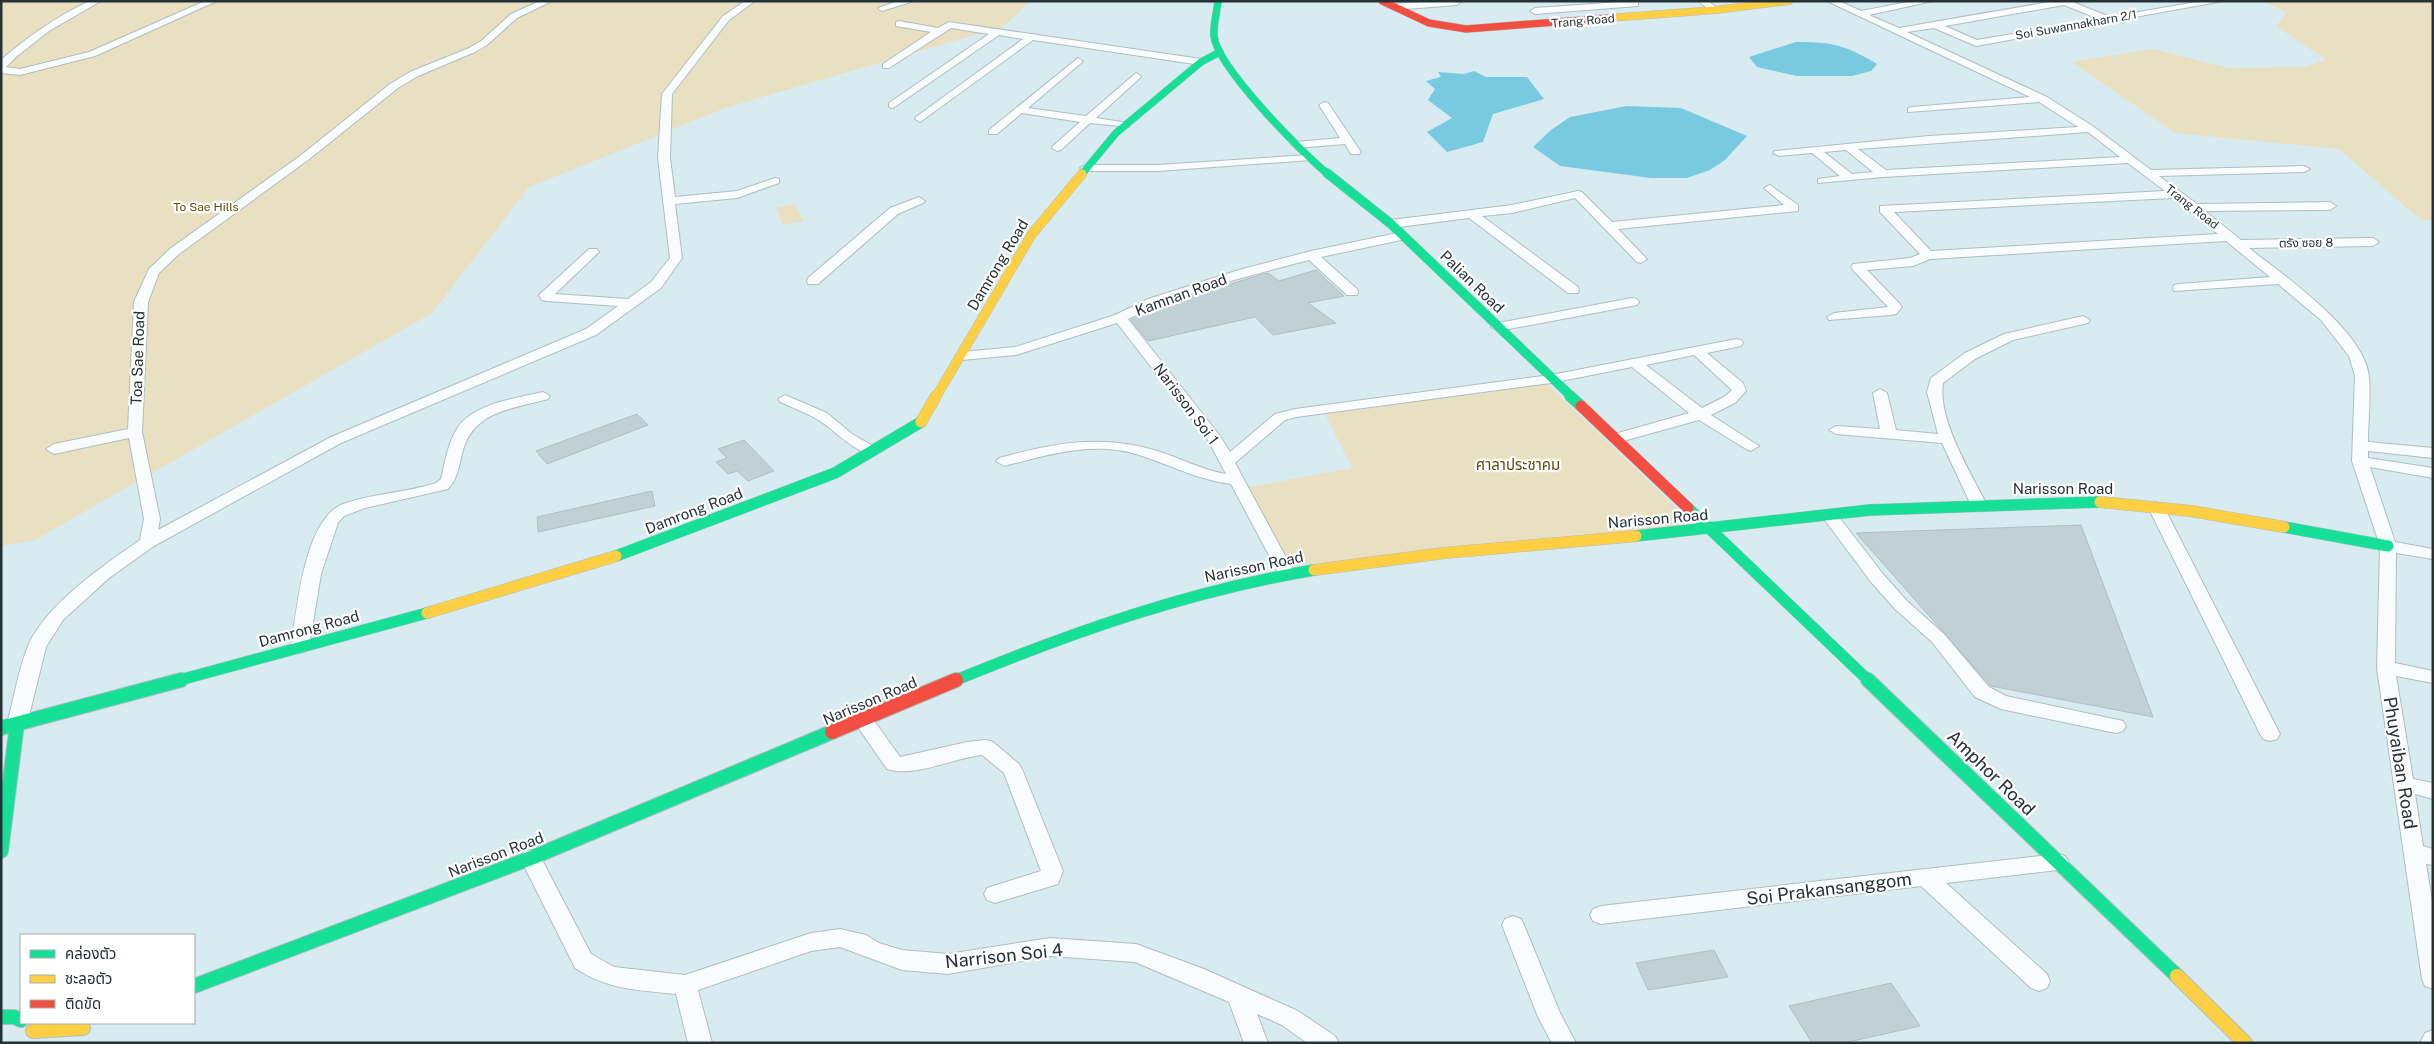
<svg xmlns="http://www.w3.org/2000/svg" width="2434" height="1044" viewBox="0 0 2434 1044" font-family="'Public Sans','Noto Sans Thai',sans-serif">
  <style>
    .green { fill: #e8e0c0 }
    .water { fill: #77cae0 }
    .building { fill: #c1d0d5; stroke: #afbec2 }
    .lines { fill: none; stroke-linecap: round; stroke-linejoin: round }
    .street-casing { stroke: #afbdc1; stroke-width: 2 }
    .fast-far3-casing { stroke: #afbdc1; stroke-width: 8 }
    .fast-far2-casing { stroke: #afbdc1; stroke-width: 10 }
    .fast-far1-casing { stroke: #afbdc1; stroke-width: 12 }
    .fast-casing { stroke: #afbdc1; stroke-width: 16 }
    .slow-far3-casing { stroke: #afbdc1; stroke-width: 8 }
    .slow-far2-casing { stroke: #afbdc1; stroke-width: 10 }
    .slow-far1-casing { stroke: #afbdc1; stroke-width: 12 }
    .slow-casing { stroke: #afbdc1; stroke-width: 16 }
    .jam-far2-casing { stroke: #afbdc1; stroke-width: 8 }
    .jam-far1-casing { stroke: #afbdc1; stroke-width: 12 }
    .jam-casing { stroke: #afbdc1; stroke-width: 16 }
    .street { fill: #f9fcfd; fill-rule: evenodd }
    .fast-far3 { stroke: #16e098; stroke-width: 7 }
    .fast-far2 { stroke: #16e098; stroke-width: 9 }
    .fast-far1 { stroke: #16e098; stroke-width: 11 }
    .fast { stroke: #16e098; stroke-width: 14 }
    .slow-far3 { stroke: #ffcf43; stroke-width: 7 }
    .slow-far2 { stroke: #ffcf43; stroke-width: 9 }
    .slow-far1 { stroke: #ffcf43; stroke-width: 11 }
    .slow { stroke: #ffcf43; stroke-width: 14 }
    .jam-far2 { stroke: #f24e42; stroke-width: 7 }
    .jam-far1 { stroke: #f24e42; stroke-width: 11 }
    .jam { stroke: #f24e42; stroke-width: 14 }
    .labels { text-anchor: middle; stroke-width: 4.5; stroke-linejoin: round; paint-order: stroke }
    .far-street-label { font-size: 12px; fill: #243236; stroke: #fff }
    .far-park-label { font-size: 12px; fill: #614908; stroke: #fff }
    .street-label { font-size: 15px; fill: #243236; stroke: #fff }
    .park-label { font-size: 15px; fill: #614908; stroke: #fff }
    .near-street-label { font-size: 18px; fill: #243236; stroke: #fff }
  </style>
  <rect width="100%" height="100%" fill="#d8ebf0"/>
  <path class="green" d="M1,1H1031L1003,27L728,107L529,187L432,313L35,540L1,546Z
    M2263,1H2433V220H2421L2339,149L2175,133L2072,62L2153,49L2229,68L2304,67L2326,60L2276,26L2287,13Z
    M795,204L803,221L783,225L776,208Z
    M1547,384L1694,525L1290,566L1245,488L1352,468L1324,412Z"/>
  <path class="water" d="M1796,42C1834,42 1845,45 1877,64L1871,71L1852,76H1797L1757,67L1749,57Z
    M1474,71L1486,77H1527L1544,99L1493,114L1483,142L1447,152L1427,132L1452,118L1428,100L1435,89L1426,81L1441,77L1438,72L1464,74Z
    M1627,106L1681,108L1747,136L1725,160L1710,170L1687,178H1651L1560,166L1533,147L1551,130L1570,117Z"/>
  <path class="building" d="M1316,270L1344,296L1308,303L1336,323L1273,335L1255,317L1148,341L1131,320L1169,303L1263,274L1268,273L1279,281Z
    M637,414L648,425L547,464L536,451Z
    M744,440L774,471L748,481L737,471L728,474L716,462L727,458L718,449Z
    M652,491L655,506L538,532L537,517Z
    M2081,525L2153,717L1991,686L1856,533Z
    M1714,950L1728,977L1648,990L1636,963Z
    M1891,983L1920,1026L1844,1043H1812L1789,1006Z"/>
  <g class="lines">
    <defs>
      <path id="street" d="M89,1H101L49,31L16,57L6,67L20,69L89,52L205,1H217L95,56L20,75L1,73V60C28,36 57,17 89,1Z
        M540,1H552L517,18L487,45L475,52L418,76L398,88L308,160L179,254L159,273L148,302L142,432L160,519L158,530L331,437L586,329L618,306L547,301L542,300L539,295L589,249H597L599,252L555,294L628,299L651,282L670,258L658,158L662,94L723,16L745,1H755L729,20L672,94L670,158L675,197L737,191L775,178L779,179V183L737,198L675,204L682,258L661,288L596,335L341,443L154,546L109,578L63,620L46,647L27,724L24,729L17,731L10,729L7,724C14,699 18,671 28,646C45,605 104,565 140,540L144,519L129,438L54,454L46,449L54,444L128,429L134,302L149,269L171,248L300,156L390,84L410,72L469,48L481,41L511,14Z
        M898,1H914L882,11L878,8Z
        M1433,1L1461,2L1457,5L1394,10L1390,7L1394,4Z
        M1635,1L1638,2V6L1535,14L1530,11L1535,8Z
        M1698,1H1708L1720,10L1712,12Z
        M1827,1H1839L1861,11L1913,1H1933L1869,15L1899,28L2055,1H2076L2075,3L2110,17L2202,1H2223L1976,46L1934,28L1907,32L2047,97L2094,127L2151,170L2304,166L2310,169L2304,172L2159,176L2197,204L2330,202L2336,206L2330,210L2205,211L2241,240L2373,238L2379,242L2373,246L2249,248C2283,275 2365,331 2369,377C2371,398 2368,421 2368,442L2433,448V458L2368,451V458L2433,468V478L2370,467L2395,542L2433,549V559L2396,553L2395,663L2433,671V683L2396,676L2413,779L2433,783V799L2415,794L2423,846L2433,849V865L2426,864L2433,906V989L2425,986L2422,979L2377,668L2380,546L2352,461L2355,376L2349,356L2321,320L2278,284L2174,291L2173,288L2174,285L2179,284L2270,277L2226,241L1930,259L1913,266L1867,270L1900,304L1902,307L1896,314L1891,315L1829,320L1827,317L1834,313L1888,307L1853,270L1851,267L1853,264L1910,258L1920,254L1880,212V206L2165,191L2128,163L1883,177L1818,183V179L1840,176L1812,153L1779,156L1773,153L1775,151L1929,136L2078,127L2039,102L1908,112V108L1912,107L2030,97ZM2064,5L2099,19L1977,40L1945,26ZM2088,132L2120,157L1886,170L1858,149ZM1846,150L1873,172L1852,174L1824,152ZM2173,198L2218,234L1931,251L1894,212Z
        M899,21L938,28L949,22L1201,59L1206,62L1201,65L1033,40L920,122L915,119L916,117L1023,39L999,35L893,108L889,107V103L989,34L951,28L889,68H883V64L931,32L896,26V22Z
        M1078,58L1083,61L1081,63L1028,108L1086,116L1136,73L1141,76L1140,78L1096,118L1129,123V127L1090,123L1061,150L1057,151L1052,148L1053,146L1080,122L1022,113L997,134H989V130Z
        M1324,102L1328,103L1361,152L1359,154H1351L1345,144L1296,148L1291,145L1296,142L1340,138L1319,105Z
        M1308,155L1312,156V160L1158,171H1086L1080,168L1086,165H1158Z
        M1770,185L1798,205V211L1618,229L1647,259L1641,263L1637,262L1575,198L1512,213L1482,216L1578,287L1579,290L1578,293H1568L1469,218L1391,228L1385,224L1391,220L1512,205L1578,191L1582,192L1612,222L1784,205L1764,188Z
        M919,197L925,201L923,203L898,214L818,284H808L807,281L808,278L890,208Z
        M1402,232L1408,236L1406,239L1321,257L1357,289L1358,292L1357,295H1347L1309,260C1248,276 1185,291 1128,319L1220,436L1230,452L1275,414L1295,409L1551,375L1736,339L1741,340L1743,343L1741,346L1707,353L1743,383L1746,391L1735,403L1711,415L1759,446L1751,451L1746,449L1699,420L1616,443L1611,441L1608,438L1611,435L1689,413L1632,367L1551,383L1296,417L1285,420L1235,463L1295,574L1293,578H1281L1279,574L1231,484C1198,480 1168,464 1136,454C1092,441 1047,455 1004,466L996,461L999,458C1052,443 1103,434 1157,451C1180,458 1202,470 1226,474L1208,440L1117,323L1016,355L962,360L955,356L962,352L1015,347L1115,315L1148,299L1239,270L1311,251ZM1694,355L1732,390L1724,397L1702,408L1646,365Z
        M1632,298L1637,299L1639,302L1637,305L1498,331L1491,327L1498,323Z
        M2083,316L2090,320L2088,323L2013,340L1975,359L1943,383C1937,419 1971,473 1987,505L1985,508L1979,510L1971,505L1942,443L1836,434L1829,430L1836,426L1880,429L1873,393L1880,389L1887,393L1896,430L1938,434L1927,392L1931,378L1965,353L2004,334Z
        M543,392L550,396L548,399C513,409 475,410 463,450C459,465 458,478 448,489L365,508L344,516L338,523L321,574L309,647L306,651L300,653L294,651L291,647C297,610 304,519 343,504C373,493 406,493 436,483L441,479C445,462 448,442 458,427C475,403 517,398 543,392Z
        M785,395L827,413L852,434L882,451L874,456C849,449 836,430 815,418C804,412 792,407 780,402L778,399Z
        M2156,502L2164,507L2280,734L2277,739L2270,741L2263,739L2260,734L2148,507Z
        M1829,510L1835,512L1883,574L1907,601L1944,634L1989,687L2006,696L2123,721L2126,726L2123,731L2116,733L2001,709L1975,697L1932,642L1895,609L1871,582L1821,515Z
        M863,713L870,715L900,757L967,742L986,740L993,742L1019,764L1022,769L1063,871L1058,884L995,903L987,900L984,894L987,888L1041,871L1004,773L982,755C953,758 915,778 887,769L853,720L856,715Z
        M531,850L538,852L591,954L614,967L685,975L811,933L840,929L866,935L879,943L902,950L948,954L1050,938L1136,944L1204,969L1298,1011L1335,1036L1339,1043H1307L1282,1025L1257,1014L1268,1043H1244L1229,1002L1135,962L1050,956L948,974L902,970L840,947L811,951L698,990L712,1043H688L676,994C638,990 608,990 575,968L520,858L524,852Z
        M2058,854L2065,856L2069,862L2065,868L2058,870L1946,883L2047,974L2050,981L2047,988L2039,991L2031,988L1921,886L1601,924L1593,921L1590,915L1593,909L1601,906Z
        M1513,916L1521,919L1524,925L1560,1013L1576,1043H1552L1538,1017L1502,925L1505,919Z
        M2433,1030V1043H2420L2425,1033Z"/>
      <path id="fast-far3" d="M1218,1C1217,12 1213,25 1214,36C1217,67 1303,154 1329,175
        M1082,174L1116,133L1201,62L1220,52"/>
      <path id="fast-far2" d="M1327,173L1391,224L1572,397"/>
      <path id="fast-far1" d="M1570,396L1581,406
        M1688,508L1869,681
        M2284,527L2388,546
        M1636,536L1870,510L2100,502
        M616,556L835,473L921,422
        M956,680C1073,632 1189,591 1314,570
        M176,681L427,613"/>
      <path id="fast" d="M1868,680L2177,976
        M1,728L181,680
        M1,851L17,724
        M194,986L531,858L832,732
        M1,1017H14L21,1020"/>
      <path id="slow-far3" d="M1609,18L1715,10L1789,1"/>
      <path id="slow-far2" d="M936,397L1032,234L1082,174"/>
      <path id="slow-far1" d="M921,422L936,396
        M2100,502L2191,511L2284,527
        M1314,570L1444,553L1636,536
        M427,613L616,556"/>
      <path id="slow" d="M2177,976L2245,1043
        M33,1031L83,1028"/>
      <path id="jam-far2" d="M1382,1L1429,23L1466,29L1609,18"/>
      <path id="jam-far1" d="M1581,406L1688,508
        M953,681L956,680"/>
      <path id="jam" d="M832,732L956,680"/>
    </defs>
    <use href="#street" class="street-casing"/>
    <use href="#fast-far3" class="fast-far3-casing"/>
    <use href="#fast-far2" class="fast-far2-casing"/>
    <use href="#fast-far1" class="fast-far1-casing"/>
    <use href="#fast" class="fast-casing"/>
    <use href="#slow-far3" class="slow-far3-casing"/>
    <use href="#slow-far2" class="slow-far2-casing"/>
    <use href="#slow-far1" class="slow-far1-casing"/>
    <use href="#slow" class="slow-casing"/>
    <use href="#jam-far2" class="jam-far2-casing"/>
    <use href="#jam-far1" class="jam-far1-casing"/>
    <use href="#jam" class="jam-casing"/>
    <use href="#street" class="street"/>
    <use href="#fast-far3" class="fast-far3"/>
    <use href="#fast-far2" class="fast-far2"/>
    <use href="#fast-far1" class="fast-far1"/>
    <use href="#fast" class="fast"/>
    <use href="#slow-far3" class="slow-far3"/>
    <use href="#slow-far2" class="slow-far2"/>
    <use href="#slow-far1" class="slow-far1"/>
    <use href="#slow" class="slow"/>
    <use href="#jam-far2" class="jam-far2"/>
    <use href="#jam-far1" class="jam-far1"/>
    <use href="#jam" class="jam"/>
  </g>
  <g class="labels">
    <g class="far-street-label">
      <text transform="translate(1583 21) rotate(-5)" y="4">Trang Road</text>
      <text transform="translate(2076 25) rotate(-10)" y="4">Soi Suwannakharn 2/1</text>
      <text transform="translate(2192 207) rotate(38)" y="4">Trang Road</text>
      <text transform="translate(2306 243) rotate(-1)" y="4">ตรัง ซอย 8</text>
    </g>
    <g class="far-park-label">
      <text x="206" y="211">To Sae Hills</text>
    </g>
    <g class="street-label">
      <text transform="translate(998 265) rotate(-59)" y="5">Damrong Road</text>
      <text transform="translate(1472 282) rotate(44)" y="5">Palian Road</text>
      <text transform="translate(1181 295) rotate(-20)" y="5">Kamnan Road</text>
      <text transform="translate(138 358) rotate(-88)" y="5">Toa Sae Road</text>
      <text transform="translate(1186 404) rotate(53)" y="5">Narisson Soi 1</text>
      <text x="2063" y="494">Narisson Road</text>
      <text transform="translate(694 511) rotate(-21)" y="5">Damrong Road</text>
      <text transform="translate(1658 519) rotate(-5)" y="5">Narisson Road</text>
      <text transform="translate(1254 567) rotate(-12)" y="5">Narisson Road</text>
      <text transform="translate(309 629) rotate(-15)" y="5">Damrong Road</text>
      <text transform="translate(870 701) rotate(-23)" y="5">Narisson Road</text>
      <text transform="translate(496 855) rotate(-21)" y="5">Narisson Road</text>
    </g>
    <g class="park-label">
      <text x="1518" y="470">ศาลาประชาคม</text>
    </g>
    <g class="near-street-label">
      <text transform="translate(2400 763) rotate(81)" y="6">Phuyaiban Road</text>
      <text transform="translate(1991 773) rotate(44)" y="6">Amphor Road</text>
      <text transform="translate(1829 889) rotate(-7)" y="6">Soi Prakansanggom</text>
      <text transform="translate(1004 956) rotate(-6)" y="6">Narrison Soi 4</text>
    </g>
  </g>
  <rect width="2434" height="1044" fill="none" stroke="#243236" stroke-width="5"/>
  <rect x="20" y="934" width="175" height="90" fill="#ffffff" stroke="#a7adaf"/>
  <rect x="30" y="950" width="25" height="8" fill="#16e098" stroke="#a7adaf"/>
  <text x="65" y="959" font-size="15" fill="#243236">คล่องตัว</text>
  <rect x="30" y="975" width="25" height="8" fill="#ffcf43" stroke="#a7adaf"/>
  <text x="65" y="984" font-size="15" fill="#243236">ชะลอตัว</text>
  <rect x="30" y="1000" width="25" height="8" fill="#f24e42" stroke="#a7adaf"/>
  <text x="65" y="1009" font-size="15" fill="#243236">ติดขัด</text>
</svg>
